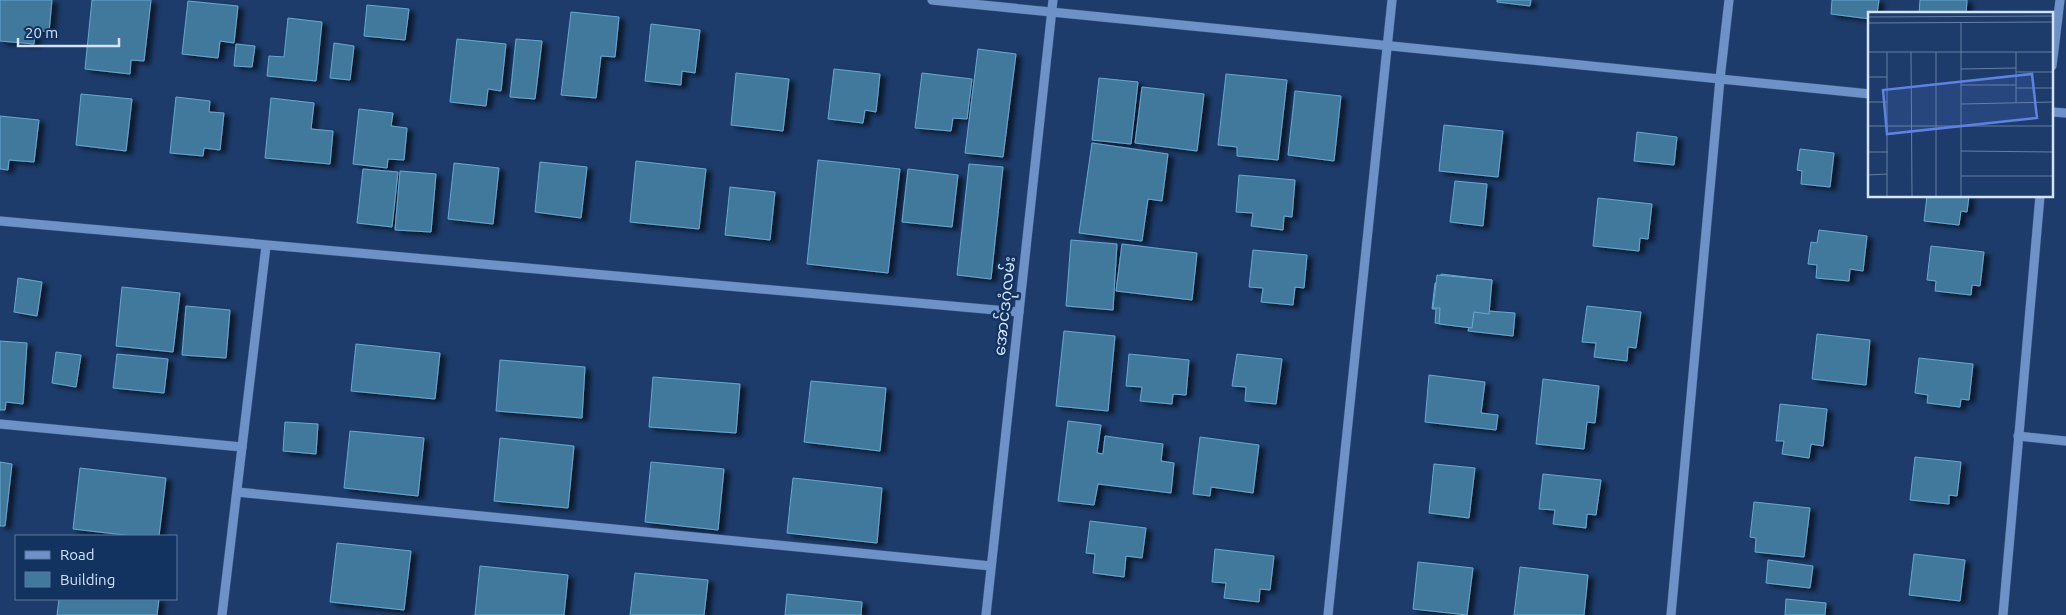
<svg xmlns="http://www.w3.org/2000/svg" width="2066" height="615" viewBox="0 0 2066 615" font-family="Ubuntu,'Noto Sans Myanmar',sans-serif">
<defs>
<filter id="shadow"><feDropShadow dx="5.5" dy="3" stdDeviation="2.5" flood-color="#0009"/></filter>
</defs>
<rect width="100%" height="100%" fill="#1d3c6b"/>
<g fill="#41799c" stroke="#67a8d1" filter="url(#shadow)">
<polygon points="0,0 52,0 49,32 35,30 34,44 0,41"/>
<polygon points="92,0 151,0 144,61 131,60 130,74 85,69"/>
<polygon points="1497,0 1531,0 1530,6 1497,2"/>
<polygon points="1832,0 1879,0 1877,14 1870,14 1870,19 1831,14"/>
<polygon points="1920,0 1967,0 1966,14 1919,14"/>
<polygon points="188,1 238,6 234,43 220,41 218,58 182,54"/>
<polygon points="367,5 409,9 405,40 364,36"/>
<polygon points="571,12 619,17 615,57 601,56 596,98 561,95"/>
<polygon points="288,18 322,22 316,81 267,76 269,56 284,57"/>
<polygon points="651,24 700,30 695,73 682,71 681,85 645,81"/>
<polygon points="457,39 506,44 501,91 488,89 486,106 450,102"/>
<polygon points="516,39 542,41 535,99 510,97"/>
<polygon points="334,43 354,46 350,80 330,78"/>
<polygon points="236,44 255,46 252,67 234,66"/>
<polygon points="978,49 1016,54 1003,157 965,153"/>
<polygon points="834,69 880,74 876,112 865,110 863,123 828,119"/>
<polygon points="736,73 789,79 783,131 731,125"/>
<polygon points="922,73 972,79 967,119 953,118 951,131 915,128"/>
<polygon points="1226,74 1287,80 1278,160 1237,156 1237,147 1218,145"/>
<polygon points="1099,78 1138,82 1131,144 1092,140"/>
<polygon points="1142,87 1204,94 1197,151 1135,143"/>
<polygon points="1295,91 1341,96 1334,161 1288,155"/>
<polygon points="81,94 132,99 126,151 76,145"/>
<polygon points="176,97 210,101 209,112 224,113 220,150 204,148 203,156 170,153"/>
<polygon points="271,98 314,103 311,129 333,131 330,164 265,158"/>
<polygon points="359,109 393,113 391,126 407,128 404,160 388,159 387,168 353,164"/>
<polygon points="0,116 39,120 34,162 9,160 8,170 0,169"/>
<polygon points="1444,125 1503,131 1498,177 1439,171"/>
<polygon points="1637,132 1677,137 1674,165 1634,161"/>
<polygon points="1092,143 1168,154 1162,201 1148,199 1142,241 1079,233"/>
<polygon points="1800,149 1834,153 1830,187 1801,184 1802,171 1797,170"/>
<polygon points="818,160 900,169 888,273 807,264"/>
<polygon points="636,161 706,169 699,229 630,222"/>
<polygon points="540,162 587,167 581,218 535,212"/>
<polygon points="454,163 499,168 493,224 448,219"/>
<polygon points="969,164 1003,167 991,279 957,275"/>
<polygon points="363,169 398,172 392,227 357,223"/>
<polygon points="908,169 958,175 952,227 902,222"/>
<polygon points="400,171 436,174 431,232 395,230"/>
<polygon points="1239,175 1295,180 1292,217 1284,216 1283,230 1251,226 1253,213 1236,212"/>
<polygon points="1455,181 1487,184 1483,226 1450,222"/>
<polygon points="730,187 775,192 770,240 725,235"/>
<polygon points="1927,196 1969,196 1967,212 1961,211 1959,225 1924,221"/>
<polygon points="1598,198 1652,204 1648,239 1640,238 1639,251 1593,246"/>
<polygon points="1819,230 1867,236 1863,271 1850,269 1849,281 1816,278 1817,265 1808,264 1811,242 1817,243"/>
<polygon points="1071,240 1117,244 1113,310 1066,306"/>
<polygon points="1122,244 1197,253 1192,300 1116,291"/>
<polygon points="1931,246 1984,252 1980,286 1972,285 1971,295 1935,291 1936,281 1927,280"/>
<polygon points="1253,250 1307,255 1304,288 1295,287 1293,305 1261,302 1263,288 1249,287"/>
<polygon points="1441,274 1492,280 1488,311 1515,313 1513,336 1468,331 1469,327 1435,323 1436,309 1432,309 1435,283 1439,283"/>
<polygon points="1437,275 1492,280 1489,314 1474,312 1472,328 1439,324 1440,308 1433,308"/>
<polygon points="18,278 42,282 37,316 14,312"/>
<polygon points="122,287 180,293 173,352 116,346"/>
<polygon points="186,306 230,310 226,358 182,355"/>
<polygon points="1587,306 1641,312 1636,348 1628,347 1627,361 1594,357 1596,343 1582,342"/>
<polygon points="1064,331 1115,336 1108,411 1056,406"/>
<polygon points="1817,334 1870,340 1866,385 1812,379"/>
<polygon points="0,341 27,343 23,404 6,402 5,410 0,410"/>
<polygon points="356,344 440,353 435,399 351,391"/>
<polygon points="56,352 81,355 76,387 52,383"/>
<polygon points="117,354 168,359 164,393 113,388"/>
<polygon points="1129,354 1189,360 1186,395 1173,394 1172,404 1140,401 1142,387 1126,386"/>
<polygon points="1237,354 1282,359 1276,404 1245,401 1246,387 1232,386"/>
<polygon points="1919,358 1973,364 1969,400 1961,399 1960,407 1927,403 1928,395 1915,393"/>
<polygon points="500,360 585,367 582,418 496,411"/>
<polygon points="1429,375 1485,382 1481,413 1498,415 1496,430 1425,422"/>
<polygon points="653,377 740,384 736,433 649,427"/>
<polygon points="1543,379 1599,386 1595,423 1587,422 1584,449 1536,444"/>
<polygon points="811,381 886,388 880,451 804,442"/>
<polygon points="1780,404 1827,409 1823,446 1811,444 1809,458 1782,454 1784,441 1776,441"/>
<polygon points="1068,421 1101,425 1097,453 1103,454 1105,436 1163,444 1161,461 1174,463 1171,493 1098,484 1094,505 1058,501"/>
<polygon points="285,422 318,424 316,454 283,451"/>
<polygon points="350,431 424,438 418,496 344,488"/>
<polygon points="1200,437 1259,445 1253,493 1211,487 1210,496 1193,494"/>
<polygon points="500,438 574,446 568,508 494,501"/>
<polygon points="1915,457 1961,462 1957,496 1949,495 1949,504 1910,500"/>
<polygon points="0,462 12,464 5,526 0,526"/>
<polygon points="651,462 724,469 718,530 645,522"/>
<polygon points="1434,464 1475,468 1469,518 1429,513"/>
<polygon points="80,468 166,478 159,536 133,536 73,529"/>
<polygon points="1543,474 1601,480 1596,515 1587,514 1586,528 1553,524 1555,510 1539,509"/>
<polygon points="793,478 882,488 877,543 787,533"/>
<polygon points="1754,502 1810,508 1804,557 1755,552 1756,538 1750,537"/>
<polygon points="1090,521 1146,528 1142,558 1126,556 1124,577 1093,573 1095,554 1086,553"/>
<polygon points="337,543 411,551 404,610 330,602"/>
<polygon points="1215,549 1274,556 1270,590 1260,589 1259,602 1224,598 1226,583 1212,582"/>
<polygon points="1914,554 1965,560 1960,601 1909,595"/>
<polygon points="1768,560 1813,566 1810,588 1766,583"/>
<polygon points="1418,562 1473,568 1467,615 1413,609"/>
<polygon points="480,566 568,575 564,615 475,615"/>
<polygon points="1520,567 1588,575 1584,615 1514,615"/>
<polygon points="635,573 708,580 704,615 630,615"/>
<polygon points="787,594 862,602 861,615 785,615"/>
<polygon points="59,599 159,599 157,615 57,615"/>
<polygon points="1786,599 1826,603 1825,615 1785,615"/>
</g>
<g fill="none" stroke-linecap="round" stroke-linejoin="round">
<g stroke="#39547b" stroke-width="10">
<g id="minor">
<polyline points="932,0 1870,94"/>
<polyline points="2052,66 2060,0"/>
<polyline points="2052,112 2066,113"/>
<polyline points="0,221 1019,312"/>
<polyline points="0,424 242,447"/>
<polyline points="2018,436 2066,441"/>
<polyline points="237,492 991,566"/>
<polyline points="222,615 266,246"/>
<polyline points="986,615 1053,0"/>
<polyline points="1328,615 1392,0"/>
<polyline points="1671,615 1720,79 1729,0"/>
<polyline points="2003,615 2040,196"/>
</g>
</g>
<use href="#minor" stroke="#6e92c7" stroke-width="9"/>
</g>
<g text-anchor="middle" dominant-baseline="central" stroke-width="5" stroke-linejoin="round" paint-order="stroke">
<g font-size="16" fill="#d3e3fa" stroke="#12325f">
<text transform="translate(1004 306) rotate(-84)">အောင်ဒဂုံလမ်း</text>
</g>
</g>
<g transform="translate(1868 12)">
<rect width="185" height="185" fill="#1d3c6b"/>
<path fill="none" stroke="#667fa4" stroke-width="1" d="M0,5L185,4M0,11L185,10M0,40H185M19,40V184M43,40L44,184M68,40V184M93,57L148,56M148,60H185M0,65H19M93,73H148M148,76H185M0,90H19M148,91V40M93,92L185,90M0,114H185M93,139L185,140M0,140H20M0,163L19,162M93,164H185M93,184V11"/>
<path fill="#5d82e4" fill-opacity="0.15" stroke="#5d82e4" stroke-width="2.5" d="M164,62L169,106L19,122L15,78Z"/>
<rect width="185" height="185" fill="none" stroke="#d3e3fa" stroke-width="2.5"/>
</g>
<rect x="15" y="535" width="162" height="65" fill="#12325f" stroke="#5f799d"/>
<rect x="25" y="551" width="25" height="8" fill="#6e92c7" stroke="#5f799d"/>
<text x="60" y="560" font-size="15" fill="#d3e3fa">Road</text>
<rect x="25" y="572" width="25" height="15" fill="#41799c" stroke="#5f799d"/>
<text x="60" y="585" font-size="15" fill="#d3e3fa">Building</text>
<path d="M18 38v8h101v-8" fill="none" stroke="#d3e3fa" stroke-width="2.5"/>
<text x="25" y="38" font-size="15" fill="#d3e3fa" stroke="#12325f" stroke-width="4" paint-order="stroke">20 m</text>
</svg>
